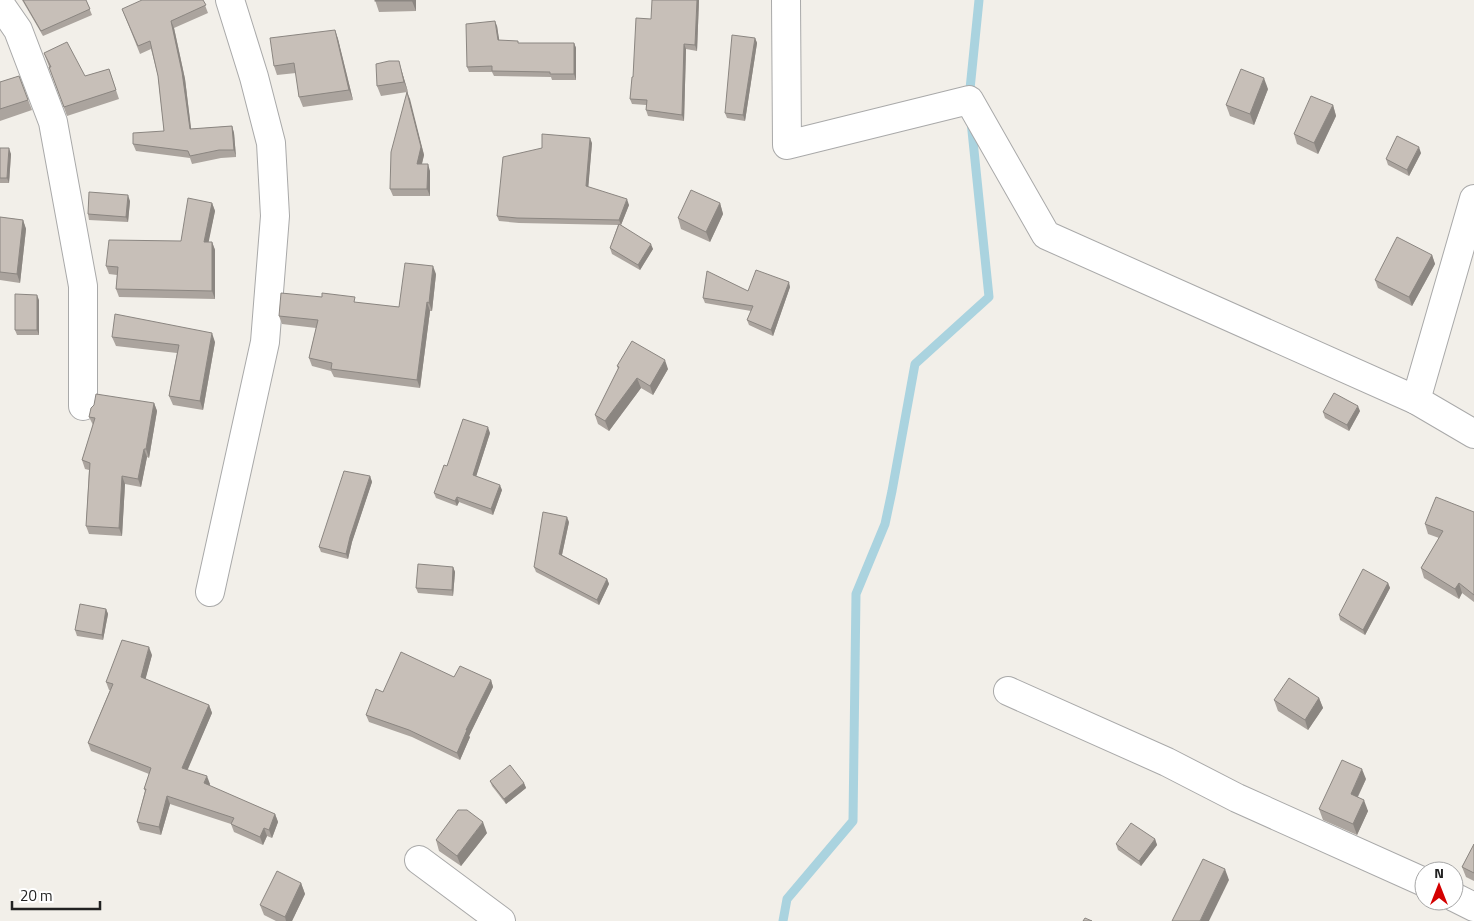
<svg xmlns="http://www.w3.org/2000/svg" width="1474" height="921" viewBox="0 0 1474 921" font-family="'Titillium Web',sans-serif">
<rect width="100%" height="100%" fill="#f2efe9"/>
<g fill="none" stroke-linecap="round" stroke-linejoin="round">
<g stroke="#aad3df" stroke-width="9">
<polyline points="969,99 979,0"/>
<polyline points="783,921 787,899 853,821 856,594 885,524 892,491 915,364 989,297 971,121"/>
</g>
<g stroke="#a9a9a9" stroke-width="30">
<g id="minor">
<polyline points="786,0 787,145 969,100 1046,235 1416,400 1474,434"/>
<polyline points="0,4 18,30 53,122 83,286 83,406"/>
<polyline points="1416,400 1474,199"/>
<polyline points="210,592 265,342 275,216 271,143 254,77 230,0"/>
<polyline points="1008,691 1167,762 1237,798 1424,882"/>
<polyline points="419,860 501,921"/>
<polyline points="1454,897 1474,907"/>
</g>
</g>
<use href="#minor" stroke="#fff" stroke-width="28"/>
</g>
<g fill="#aba49e">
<polygon points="22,0 86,0 92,15 43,36"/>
<polygon points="203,0 208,13 174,28 185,79 191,129 232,126 234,133 236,157 221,158 192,164 190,158 136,151 133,144 164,131 158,76 151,49 140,54 122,9"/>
<polygon points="375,0 416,0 416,11 379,12"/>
<polygon points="699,0 697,51 686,49 684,121 648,116 646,110 646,105 632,104 630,99 633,77 651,19"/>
<polygon points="497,26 499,40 519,43 574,43 576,48 576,80 552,80 551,77 494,76 492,72 469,72 467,67"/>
<polygon points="335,30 338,39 353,100 303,107 299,97 296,73 277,75 274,66"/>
<polygon points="755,38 757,43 745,121 727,118 725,113"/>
<polygon points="44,53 85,76 109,69 119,99 67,116"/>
<polygon points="402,72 408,92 407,92 424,155 422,164 430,171 430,196 393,196 390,189 407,92 381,96 377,86"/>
<polygon points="19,76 32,110 0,121 0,82"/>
<polygon points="1268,89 1254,125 1230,116 1226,105"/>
<polygon points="1333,105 1336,116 1318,154 1297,144 1294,134"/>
<polygon points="592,143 588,187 629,205 621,225 653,249 640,270 612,254 610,248 618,225 519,223 499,221 497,216"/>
<polygon points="0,148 11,154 9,183 0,183"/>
<polygon points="1421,153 1409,176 1388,165 1386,159"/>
<polygon points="130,201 128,222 89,220 88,214"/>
<polygon points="212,203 215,211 208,242 212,242 215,250 215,299 119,297 116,289 117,275 109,274 106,266 181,241"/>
<polygon points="720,203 723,214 710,242 681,229 678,218"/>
<polygon points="0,217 23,220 26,229 20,283 0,280"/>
<polygon points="1432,255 1435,264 1412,306 1378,288 1375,280"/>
<polygon points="436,274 432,311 430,311 420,388 334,377 331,371 312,366 309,358 316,328 282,324 279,316 357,303 399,307"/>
<polygon points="790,287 773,336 749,325 747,320 751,311 705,303 703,298 748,291"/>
<polygon points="39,300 39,335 17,335 15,330"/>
<polygon points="112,337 215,342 203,410 173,405 169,396 177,353 116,346"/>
<polygon points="617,366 668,369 653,395 641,388 609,431 598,424 595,415 618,369"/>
<polygon points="154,403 157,411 149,458 147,457 141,487 125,484 122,536 89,534 86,526 89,470 85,469 82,460 93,425 89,417"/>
<polygon points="1360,411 1349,431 1325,418 1323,412"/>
<polygon points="490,433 476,476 502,490 493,515 459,502 457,506 436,498 434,493 447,466"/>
<polygon points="370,476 372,482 352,542 348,559 321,552 319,547"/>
<polygon points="1474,512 1474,602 1462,593 1459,599 1424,578 1421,568 1439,538 1428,534 1425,524"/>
<polygon points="569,522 562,555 607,579 609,584 599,605 536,572 534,567"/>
<polygon points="453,567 455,572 453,596 418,593 416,588"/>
<polygon points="1388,583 1390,588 1365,635 1340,620 1339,615"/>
<polygon points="106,609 108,614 103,640 77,636 75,630"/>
<polygon points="152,655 145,679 209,705 212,713 187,770 210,784 209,786 275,814 278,822 272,838 267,836 263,845 234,832 231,824 170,804 161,835 140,830 137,822 145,791 144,789 149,774 91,751 88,743 110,690 109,690 106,682"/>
<polygon points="454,677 491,680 493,687 469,736 470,737 460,760 412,737 369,722 366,715 383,692"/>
<polygon points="1319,698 1323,708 1308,730 1278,711 1274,700"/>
<polygon points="1366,779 1358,797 1368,811 1357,835 1323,820 1319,809"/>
<polygon points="490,781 524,783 526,788 506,804 492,786"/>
<polygon points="487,833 461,866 439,851 436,840"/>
<polygon points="1155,839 1157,845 1141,866 1118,850 1116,844"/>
<polygon points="1474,844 1474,881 1466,877 1462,867"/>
<polygon points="301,883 305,894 292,921 276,921 264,915 260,905"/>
</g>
<g fill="#8b8681">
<polygon points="412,0 416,0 416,11 412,1"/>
<polygon points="697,0 699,0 697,51 695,45"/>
<polygon points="171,21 174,28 185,79 192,136 190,129"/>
<polygon points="495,21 497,26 500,45 498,40"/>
<polygon points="335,30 338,39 353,100 349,90"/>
<polygon points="755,38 757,43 745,121 743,115"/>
<polygon points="574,43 576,48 576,80 574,74"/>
<polygon points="684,44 686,49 684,121 682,115"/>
<polygon points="399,61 402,72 408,92 404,82"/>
<polygon points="1264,78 1268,89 1254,125 1250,114"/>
<polygon points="407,92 410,99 424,155 420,171 417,164"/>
<polygon points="1333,105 1336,116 1318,154 1314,143"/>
<polygon points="232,126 234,133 236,157 234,150"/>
<polygon points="590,138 592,143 588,191 586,186"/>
<polygon points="1419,147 1421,153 1409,176 1407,170"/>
<polygon points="9,148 11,154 9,183 7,178"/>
<polygon points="428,164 430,171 430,196 427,189"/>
<polygon points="128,195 130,201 128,222 126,217"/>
<polygon points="627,199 629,205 621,225 619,220"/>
<polygon points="212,203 215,211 207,250 204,242"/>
<polygon points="720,203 723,214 710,242 706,232"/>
<polygon points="23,220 26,229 20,283 17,274"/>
<polygon points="212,242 215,250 215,299 212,291"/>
<polygon points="651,244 653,249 640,270 638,265"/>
<polygon points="1432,255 1435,264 1412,306 1409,297"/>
<polygon points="433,266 436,274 432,311 429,303"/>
<polygon points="789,282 790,287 773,336 771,330"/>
<polygon points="37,295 39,300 39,335 37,330"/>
<polygon points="427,302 430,311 420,388 417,380"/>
<polygon points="212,333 215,342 203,410 200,401"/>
<polygon points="665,360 668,369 653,395 650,386"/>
<polygon points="637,378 641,388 609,431 605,421"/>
<polygon points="154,403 157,411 149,458 146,449"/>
<polygon points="1358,406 1360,411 1349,431 1347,425"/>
<polygon points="488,427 490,433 475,480 473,475"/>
<polygon points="144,449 147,457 141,487 138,479"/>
<polygon points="122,476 125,484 122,536 119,528"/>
<polygon points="370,476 372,482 352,542 348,559 346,554 350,537"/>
<polygon points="500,485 502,490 493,515 491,509"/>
<polygon points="457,497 459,502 457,506 455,501"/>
<polygon points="567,517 569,522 561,559 559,554"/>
<polygon points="453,567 455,572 453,596 452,590"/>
<polygon points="607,579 609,584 599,605 597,600"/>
<polygon points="1388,583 1390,588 1365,635 1363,630"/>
<polygon points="1459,583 1462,593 1459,599 1455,589"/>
<polygon points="106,609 108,614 103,640 102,635"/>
<polygon points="149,647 152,655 144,685 141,677"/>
<polygon points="491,680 493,687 469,736 470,737 460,760 457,753 466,730"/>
<polygon points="1319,698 1323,708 1308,730 1305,720"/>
<polygon points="209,705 212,713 185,776 182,768"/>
<polygon points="1362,769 1366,779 1354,804 1351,794"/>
<polygon points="207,776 210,784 207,791 204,783"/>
<polygon points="524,783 526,788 506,804 504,799"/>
<polygon points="167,796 170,804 161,835 159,827"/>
<polygon points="1364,800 1368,811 1357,835 1353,824"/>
<polygon points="275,814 278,822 272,838 269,830"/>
<polygon points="483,822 487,833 461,866 457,856"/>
<polygon points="264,828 267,836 263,845 260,837"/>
<polygon points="1155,839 1157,845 1141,866 1139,861"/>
<polygon points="1225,869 1229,880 1209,921 1200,921"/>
<polygon points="301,883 305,894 292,921 286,921 285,917"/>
</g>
<g fill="#c7bfb8" stroke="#8b8681">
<polygon points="23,0 86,0 90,9 41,31"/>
<polygon points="142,0 203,0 206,5 171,21 182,72 190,129 232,126 234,150 219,150 190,156 188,151 133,144 133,133 164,131 158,76 150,41 138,46 122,9"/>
<rect x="375" y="0" width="37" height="1"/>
<polygon points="652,0 697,0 695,45 684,44 682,115 646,110 647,100 630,99 632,77 633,77 636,18 651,19"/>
<polygon points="495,21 498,40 518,41 518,43 574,43 574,74 550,74 550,72 492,71 492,66 467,67 466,24"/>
<polygon points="335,30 349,90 299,97 294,63 274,66 270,38"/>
<polygon points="732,35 755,38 743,115 725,113"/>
<polygon points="67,42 85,76 109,69 116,90 64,107 49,67 51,67 44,53"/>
<polygon points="389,61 399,61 404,82 377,86 376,64"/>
<polygon points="1241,69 1264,78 1250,114 1226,105"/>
<polygon points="19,76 28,100 0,109 0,82"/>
<polygon points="407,92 421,147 417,164 428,164 427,189 390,189 391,152"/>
<polygon points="1311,96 1333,105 1314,143 1294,134"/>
<polygon points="542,134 590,138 586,186 627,199 619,220 517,218 497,216 503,157 542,148"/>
<polygon points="1397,136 1419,147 1407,170 1386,159"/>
<polygon points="0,148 9,148 7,178 0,178"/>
<polygon points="691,190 720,203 706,232 678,218"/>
<polygon points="89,192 128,195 126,217 88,214"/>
<polygon points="188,198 212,203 204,242 212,242 212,291 116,289 118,267 106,266 109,240 181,241"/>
<polygon points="0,217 23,220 17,274 0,272"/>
<polygon points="619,224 651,244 638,265 610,248"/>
<polygon points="1397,237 1432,255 1409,297 1375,280"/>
<polygon points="405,263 433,266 429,303 427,302 417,380 331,369 332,363 309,358 318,320 279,316 281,293 322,297 322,293 355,297 354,302 399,307"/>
<polygon points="756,270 789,282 771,330 747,320 753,306 703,298 707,271 748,291"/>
<polygon points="15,294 37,295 37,330 15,330"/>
<polygon points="115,314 212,333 200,401 169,396 179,345 112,337"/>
<polygon points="632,341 665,360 650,386 637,378 605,421 595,415 619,367 617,366"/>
<polygon points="1334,393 1358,406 1347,425 1323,412"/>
<polygon points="96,394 154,403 146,449 144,449 138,479 122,476 119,528 86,526 90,463 82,460 95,418 89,417 91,408 94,405"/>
<polygon points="463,419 488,427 473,475 500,485 491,509 457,497 455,501 434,493 444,465 447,466"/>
<polygon points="344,471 370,476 350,537 346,554 319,547"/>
<polygon points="1436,497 1474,512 1474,595 1459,583 1455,589 1421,568 1443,531 1425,524"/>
<polygon points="543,512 567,517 559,554 607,579 597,600 534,567"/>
<polygon points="418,564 453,567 452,590 416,588"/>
<polygon points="1363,569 1388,583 1363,630 1339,615"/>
<polygon points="80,604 106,609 102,635 75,630"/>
<polygon points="122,640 149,647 141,677 209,705 182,768 207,776 204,783 275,814 269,830 264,828 260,837 231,824 234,818 167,796 159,827 137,822 146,789 144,789 151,768 88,743 113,684 106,682"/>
<polygon points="401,652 454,677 460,666 491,680 466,730 467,730 457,753 409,730 366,715 376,689 383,692"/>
<polygon points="1289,678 1319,698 1305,720 1274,700"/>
<polygon points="1342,760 1362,769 1351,794 1364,800 1353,824 1319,809"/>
<polygon points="510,765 524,783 504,799 490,781"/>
<polygon points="458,810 467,810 483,822 457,856 436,840"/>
<polygon points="1131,823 1155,839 1139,861 1116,844"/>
<polygon points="1474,844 1474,873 1462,867"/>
<polygon points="1203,859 1225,869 1200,921 1172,921"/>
<polygon points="277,871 301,883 285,917 260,905"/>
<polygon points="1085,918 1092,921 1083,921"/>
</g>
<g transform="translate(1439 886)"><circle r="24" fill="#ffffff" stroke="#a7a7a7"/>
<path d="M0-4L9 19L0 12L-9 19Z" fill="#d40000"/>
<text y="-8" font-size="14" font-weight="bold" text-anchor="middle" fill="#222222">N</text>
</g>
<path d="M12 901v8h88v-8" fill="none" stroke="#222222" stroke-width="2.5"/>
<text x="20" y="901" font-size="15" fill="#222222" stroke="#ffffff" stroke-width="4" paint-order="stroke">20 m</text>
</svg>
